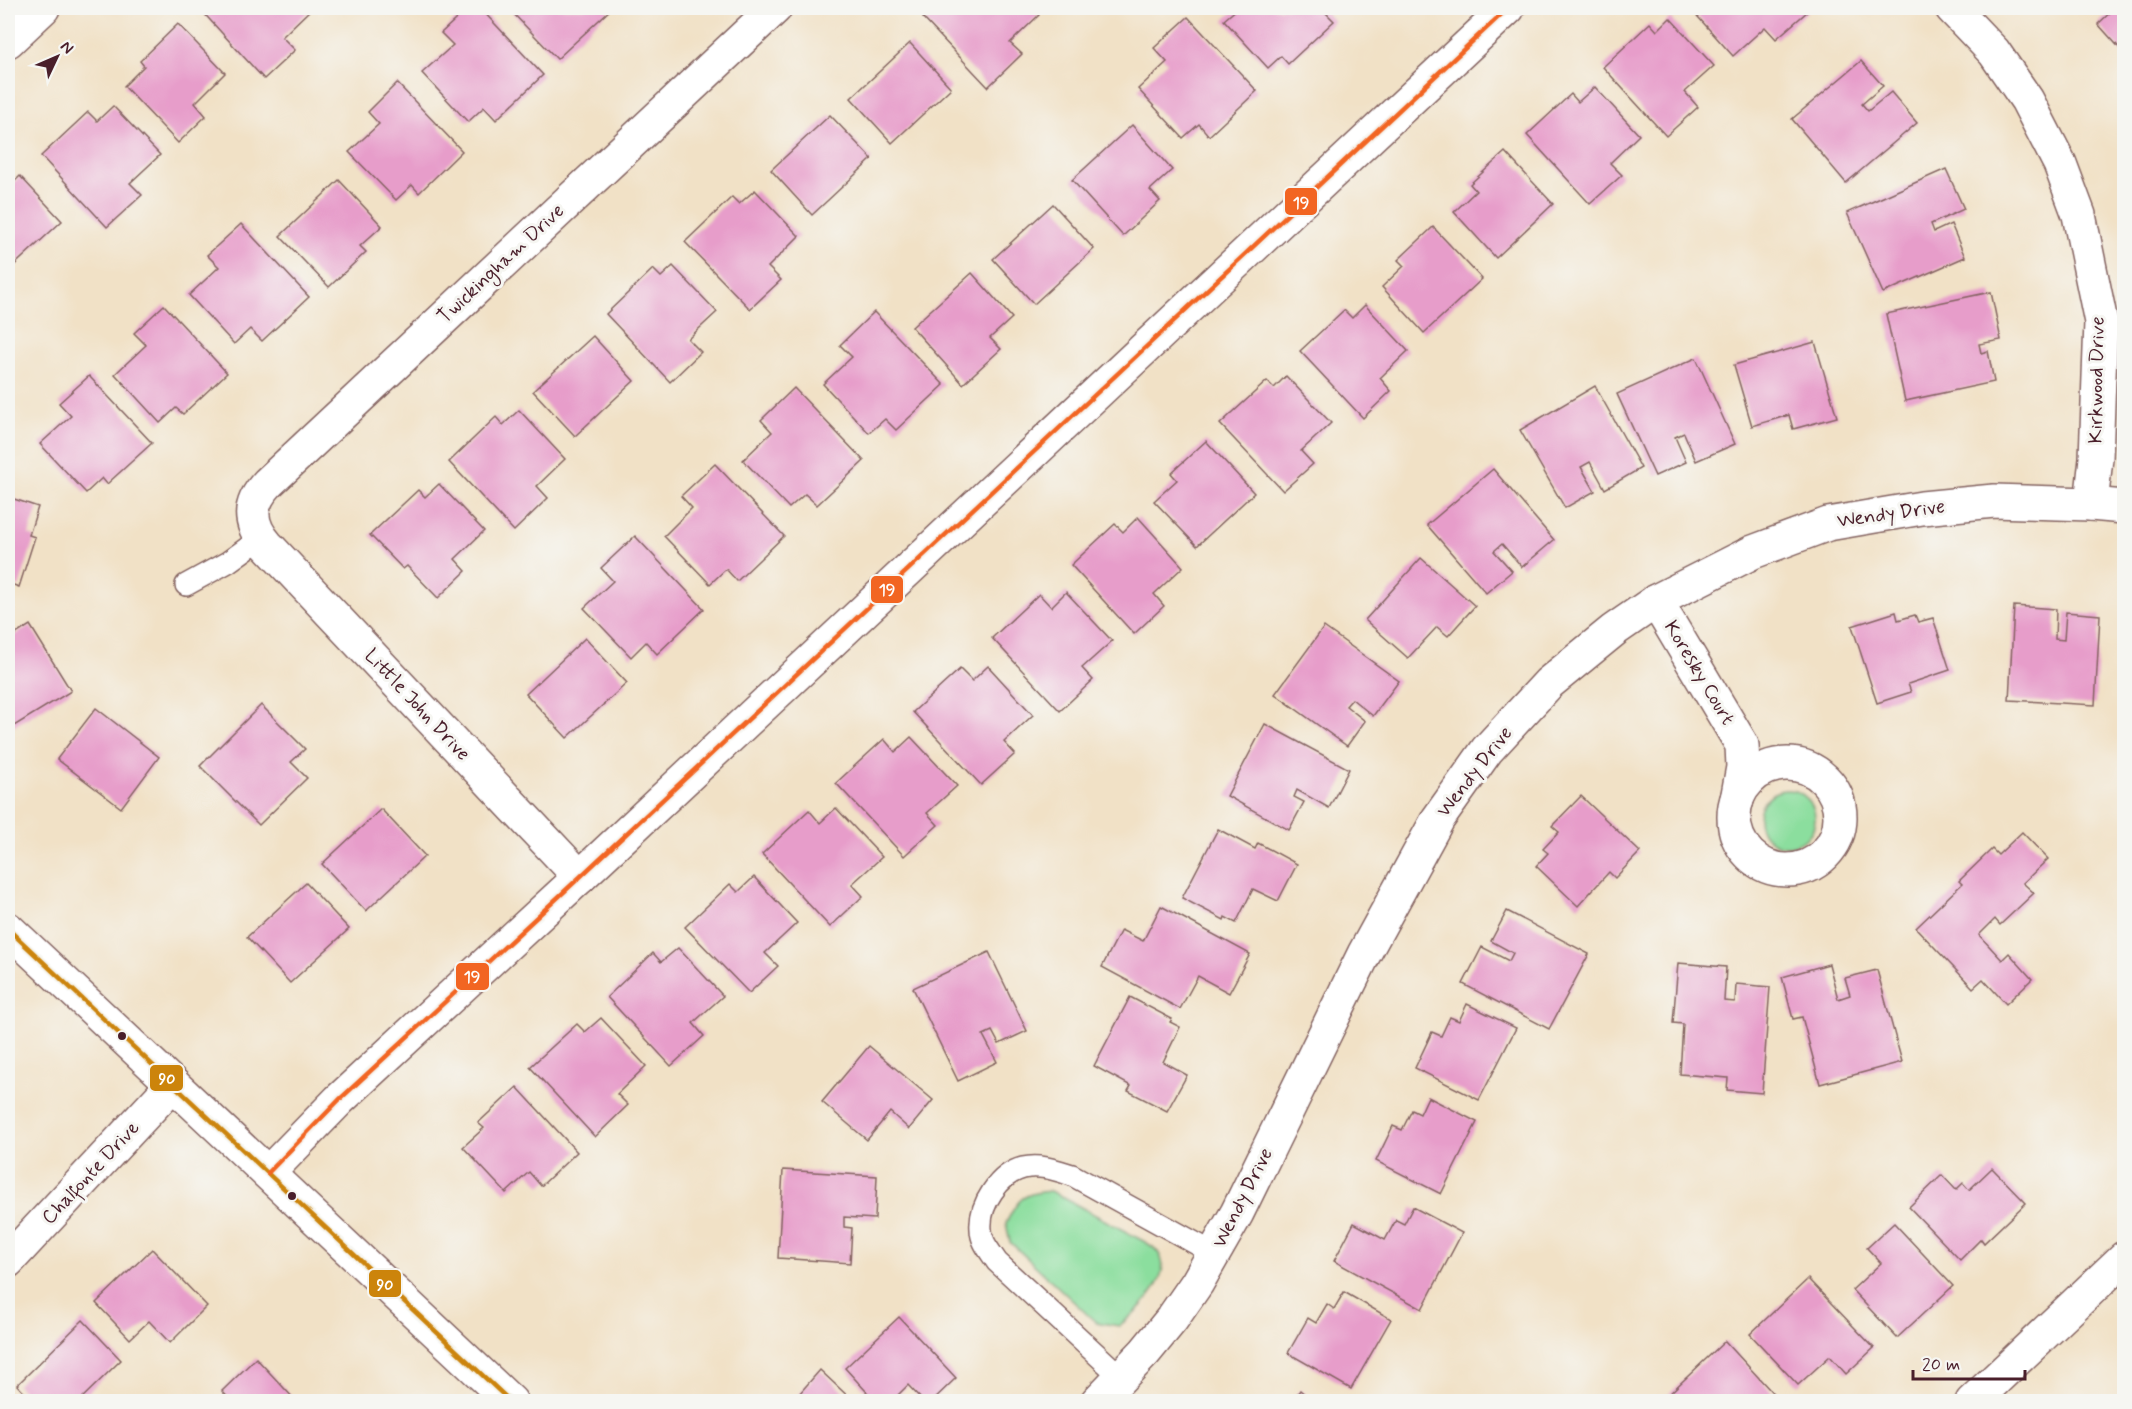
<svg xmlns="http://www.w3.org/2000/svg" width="2132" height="1409" viewBox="0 0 2132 1409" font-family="Mynerve,sans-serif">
<rect width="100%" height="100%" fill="#f6f6f2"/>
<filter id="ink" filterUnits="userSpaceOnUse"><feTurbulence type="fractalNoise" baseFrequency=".0167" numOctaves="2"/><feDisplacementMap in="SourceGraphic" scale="12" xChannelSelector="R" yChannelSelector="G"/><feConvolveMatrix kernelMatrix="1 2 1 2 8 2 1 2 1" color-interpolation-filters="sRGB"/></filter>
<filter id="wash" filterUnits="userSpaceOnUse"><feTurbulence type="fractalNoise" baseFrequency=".008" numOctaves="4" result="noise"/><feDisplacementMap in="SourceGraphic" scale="24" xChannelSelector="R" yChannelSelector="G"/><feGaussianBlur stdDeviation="1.35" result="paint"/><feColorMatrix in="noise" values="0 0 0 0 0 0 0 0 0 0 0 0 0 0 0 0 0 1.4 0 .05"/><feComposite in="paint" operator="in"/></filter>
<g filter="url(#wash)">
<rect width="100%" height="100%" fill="#f1e1c6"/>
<g fill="#8bde9e" stroke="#6a7e64" stroke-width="1.5">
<circle cx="1787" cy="818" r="28"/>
<path d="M1051,1191L1147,1243C1187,1266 1140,1309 1119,1326L1096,1322L1090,1317L1010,1242L1006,1223C1019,1198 1022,1193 1051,1191Z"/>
</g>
<g id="blocks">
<g fill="#e79dca">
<polygon points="199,8 312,8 282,37 295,50 264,79"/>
<polygon points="468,8 480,8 543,75 496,120 484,107 468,122 422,73 453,45 441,33"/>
<polygon points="508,8 612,8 557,59"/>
<polygon points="934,8 1032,8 1039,15 1010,43 1022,54 988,87 923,18"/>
<polygon points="1238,8 1321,8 1334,21 1288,64 1281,56 1268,68 1224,20"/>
<polygon points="1690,8 1804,8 1808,11 1776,39 1765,27 1733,56"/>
<polygon points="2115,8 2124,8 2124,53 2098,24"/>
<polygon points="1188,17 1257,91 1209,136 1199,124 1183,138 1138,89 1167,62 1154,48"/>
<polygon points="1670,18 1714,66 1685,92 1698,107 1666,136 1603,67 1650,23 1657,31"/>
<polygon points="178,24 225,73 195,103 206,116 178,143 124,86 144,66 140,61"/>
<polygon points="910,43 951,88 892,143 851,98"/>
<polygon points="1861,61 1883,86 1862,104 1868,111 1891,92 1917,123 1846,183 1792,119"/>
<polygon points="397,83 462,151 419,193 412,185 396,200 349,152 379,124 368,112"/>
<polygon points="1595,87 1639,135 1610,163 1622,175 1590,204 1527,135 1571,94 1578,102"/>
<polygon points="113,106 160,155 130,183 142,195 107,227 41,156 88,112 97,121"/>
<polygon points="830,115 872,159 812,215 771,170"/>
<polygon points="1132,125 1172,170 1150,190 1160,201 1123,236 1072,180"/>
<polygon points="1505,152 1553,204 1496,258 1454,212 1476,191 1470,184"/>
<polygon points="1946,169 1964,209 1931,224 1934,232 1951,224 1965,257 1883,293 1847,213"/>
<polygon points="20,176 62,221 9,270 8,268 8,188"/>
<polygon points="339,180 382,226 360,246 366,252 329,287 280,236"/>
<polygon points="755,190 799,236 768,267 781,280 750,309 685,242 732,197 739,204"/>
<polygon points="1053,204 1094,249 1034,304 993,259"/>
<polygon points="241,224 309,297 262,341 250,329 234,344 189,295 219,267 207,255"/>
<polygon points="1433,227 1482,279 1424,333 1382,287 1404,266 1398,260"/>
<polygon points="673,266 717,312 688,339 701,352 670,382 606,314 653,269 661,277"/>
<polygon points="972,273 1012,318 990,338 1001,349 963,384 912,327"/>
<polygon points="1991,292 2001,340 1979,344 1981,353 1988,351 1994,382 1905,401 1886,314"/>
<polygon points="164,305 227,373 183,414 176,408 160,423 115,374 146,345 134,333"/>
<polygon points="1365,305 1408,351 1380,378 1391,391 1363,418 1300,351 1344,310 1352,318"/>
<polygon points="874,312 944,385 896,430 885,419 869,433 823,384 852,357 840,345"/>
<polygon points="593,336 634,381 575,436 533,391"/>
<polygon points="1815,342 1837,417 1793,429 1789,415 1752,426 1734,365"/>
<polygon points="1696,358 1735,444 1696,461 1684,433 1675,437 1686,462 1655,476 1617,394"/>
<polygon points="89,376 152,443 107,484 102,478 86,493 40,444 71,416 59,403"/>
<polygon points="1286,376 1331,423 1301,451 1313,464 1283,491 1220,424 1267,381 1274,388"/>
<polygon points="1595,386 1641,468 1605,489 1590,462 1581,467 1595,491 1565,508 1520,430"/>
<polygon points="794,388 864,461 817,505 805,494 789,508 743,460 772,432 761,420"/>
<polygon points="519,410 565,459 537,486 548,498 514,531 449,462 496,417 503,425"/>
<polygon points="1206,441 1254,493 1197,546 1154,501 1177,480 1171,473"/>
<polygon points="715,464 784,536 737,581 726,569 710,584 664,536 692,508 681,496"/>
<polygon points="1493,469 1554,540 1522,567 1502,544 1494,551 1512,571 1486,593 1427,525"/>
<polygon points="439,484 484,531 455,559 466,571 438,598 407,566 403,569 370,535 418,490 425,497"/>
<polygon points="8,497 38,507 29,535 35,537 19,587 8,583"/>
<polygon points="1138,517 1183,567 1154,594 1164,606 1134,634 1071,565 1115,524 1123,532"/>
<polygon points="635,536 704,609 657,654 646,642 631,657 584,608 613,581 601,568"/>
<polygon points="1421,558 1475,606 1448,636 1437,627 1408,658 1365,620"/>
<polygon points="1066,592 1112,641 1082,668 1093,680 1060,711 992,638 1039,594 1051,607"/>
<polygon points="2014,606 2056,609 2055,639 2064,640 2066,612 2100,615 2095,705 2009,700"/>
<polygon points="1896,612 1898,620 1915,615 1918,622 1933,618 1950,670 1908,684 1911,692 1877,703 1852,626"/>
<polygon points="30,625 71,691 14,726 8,715 8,639"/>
<polygon points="1324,627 1399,681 1373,716 1352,699 1346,706 1365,721 1347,746 1275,694"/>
<polygon points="585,638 627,683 567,738 526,694"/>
<polygon points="988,666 1033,715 1004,742 1015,754 981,785 913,712 960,669 972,681"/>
<polygon points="261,705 305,749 291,762 307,778 259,825 200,766"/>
<polygon points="96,708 159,757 121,808 57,759"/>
<polygon points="1265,724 1349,769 1329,808 1297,790 1294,797 1304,802 1289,830 1227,796"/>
<polygon points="911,737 957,786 927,813 938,825 904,856 836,783 884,739 895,752"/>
<polygon points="1581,796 1640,852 1615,878 1609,872 1578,906 1536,866 1548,853 1543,849 1559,832 1552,826"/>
<polygon points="836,808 882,857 852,884 863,896 830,927 762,854 809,810 820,823"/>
<polygon points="381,809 425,856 366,911 322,864"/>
<polygon points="1218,829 1255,849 1258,843 1297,864 1278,901 1253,889 1236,923 1225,917 1224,920 1182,898"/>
<polygon points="2022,832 2048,859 2023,883 2034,893 2000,925 1995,919 1979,935 2002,960 2009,953 2032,979 2006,1004 1983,979 1973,988 1916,928 1962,884 1959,881 1992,849 1998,855"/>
<polygon points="754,877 797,923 765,953 778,966 749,993 685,927 730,884 738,892"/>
<polygon points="306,883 349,929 290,983 247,937"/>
<polygon points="1161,906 1250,954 1229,993 1198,976 1180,1009 1102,967 1121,930 1143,941"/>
<polygon points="1507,911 1589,954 1549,1029 1463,984 1482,947 1509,961 1513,953 1491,941"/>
<polygon points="678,948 723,996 693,1023 704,1036 671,1066 607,997 653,953 661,962"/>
<polygon points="989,952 1027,1031 999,1044 992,1031 983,1035 997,1062 958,1081 913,988"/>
<polygon points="1678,963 1726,967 1724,1001 1735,1002 1736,984 1770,987 1762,1093 1727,1090 1728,1078 1680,1074 1683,1024 1673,1023"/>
<polygon points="1829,964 1838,999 1850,995 1845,978 1877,970 1902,1062 1820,1084 1802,1017 1793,1019 1782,977"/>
<polygon points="1130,997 1172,1019 1170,1022 1180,1027 1163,1062 1187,1075 1167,1111 1128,1091 1131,1086 1094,1066"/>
<polygon points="1467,1004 1516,1028 1479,1100 1415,1068 1432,1032 1441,1036 1450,1017 1459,1021"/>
<polygon points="601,1018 646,1066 617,1094 628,1105 595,1137 530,1067 577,1024 585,1032"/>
<polygon points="869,1046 933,1100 909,1129 890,1112 867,1140 822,1102"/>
<polygon points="517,1087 577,1152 541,1186 529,1172 506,1193 463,1147 484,1128 478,1123"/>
<polygon points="1428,1097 1477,1122 1441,1194 1376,1161 1393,1126 1402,1130 1412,1110 1420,1114"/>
<polygon points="1992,1168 2026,1203 1984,1243 1981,1239 1960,1260 1909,1207 1942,1175 1956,1190 1963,1183 1969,1190"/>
<polygon points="783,1170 877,1176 875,1219 844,1217 844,1227 852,1228 850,1263 778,1258"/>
<polygon points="1413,1207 1462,1233 1422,1309 1334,1261 1354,1223 1385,1240 1396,1220 1404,1224"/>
<polygon points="1894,1223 1953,1286 1897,1338 1852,1290 1881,1263 1867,1248"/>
<polygon points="152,1249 207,1306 170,1343 149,1321 130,1339 96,1303"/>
<polygon points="1808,1279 1874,1348 1846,1374 1830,1356 1798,1385 1750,1334"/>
<polygon points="1344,1292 1391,1319 1351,1389 1288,1353 1308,1318 1316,1323 1327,1304 1334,1309"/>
<polygon points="899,1317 956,1378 931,1402 924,1402 908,1385 891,1402 876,1402 845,1368"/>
<polygon points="83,1320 121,1360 78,1402 33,1402 17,1385"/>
<polygon points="1725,1341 1781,1402 1671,1402 1666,1397"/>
<polygon points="256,1358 297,1402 232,1402 222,1391"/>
<polygon points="820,1370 854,1402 792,1402"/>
<polygon points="1300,1390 1314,1402 1291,1402"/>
</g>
</g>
</g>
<g filter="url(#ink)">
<use href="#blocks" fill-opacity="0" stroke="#846361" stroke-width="1.5"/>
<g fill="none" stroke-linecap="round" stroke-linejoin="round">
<g stroke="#846361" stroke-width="24">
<g id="service">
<polyline points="186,585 228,562 261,538"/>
<path d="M1121,1377L997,1262C990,1251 981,1242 981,1229C979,1205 999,1174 1023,1168C1040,1164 1056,1170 1072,1175L1215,1254"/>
</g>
</g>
<g stroke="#846361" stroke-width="36">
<g id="minor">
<polyline points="1952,8 1994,52 2027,100 2060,164 2079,215 2101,322 2096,458 2091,504"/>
<polyline points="8,41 43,8"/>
<polyline points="1656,601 1742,745 1743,767 1737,800"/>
<circle cx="1787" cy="817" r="53"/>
<path d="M580,877L267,545C248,523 248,504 268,483L775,8"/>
<polyline points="268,1173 339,1100 580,877 1508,8"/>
<polyline points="8,1261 173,1084"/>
<polyline points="1097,1402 1145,1352 1172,1319 1197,1283 1237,1213 1364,954 1438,819 1487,750 1549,683 1614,630 1656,601 1753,552 1828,524 1922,508 1994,501 2091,504 2124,507"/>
<polyline points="1972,1402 2124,1258"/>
</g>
</g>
<g stroke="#846361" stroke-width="36">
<polyline id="secondary" points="8,929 511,1402"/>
</g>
<use href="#service" stroke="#fff" stroke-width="21"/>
<use href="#minor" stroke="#fff" stroke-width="33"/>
<use href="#secondary" stroke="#fff" stroke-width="33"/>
<g stroke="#f6f6f2" stroke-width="9">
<polyline id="bus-1" points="8,929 511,1402"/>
</g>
<g stroke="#f6f6f2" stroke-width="9">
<polyline id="bus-2" points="268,1173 339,1100 580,877 1508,8"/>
</g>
<use href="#bus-1" stroke="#cc840b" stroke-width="4.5"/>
<use href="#bus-2" stroke="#f26522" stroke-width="4.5"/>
</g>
</g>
<g fill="#4a1f2b" stroke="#f6f6f2" stroke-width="2">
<circle cx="122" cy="1036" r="5"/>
<circle cx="292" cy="1196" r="5"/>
</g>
<g text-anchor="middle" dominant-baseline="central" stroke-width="6" stroke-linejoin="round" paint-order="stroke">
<g font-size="20" fill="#4a1f2b" stroke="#f6f6f2">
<text transform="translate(501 264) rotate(-43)">Twickingham Drive</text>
<text transform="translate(2097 380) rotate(-89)">Kirkwood Drive</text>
<text transform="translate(1891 514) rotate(-8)">Wendy Drive</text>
<text transform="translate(1699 673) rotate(59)">Koresky Court</text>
<text transform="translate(417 705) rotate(47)">Little John Drive</text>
<text transform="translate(1475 772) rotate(-52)">Wendy Drive</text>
<text transform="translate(91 1173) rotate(-47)">Chalfonte Drive</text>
<text transform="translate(1243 1198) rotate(-63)">Wendy Drive</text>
</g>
</g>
<g stroke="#f6f6f2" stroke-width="2">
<rect x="1284" y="187" width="34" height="29" rx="6" fill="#f26522"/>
<rect x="870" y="575" width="34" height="29" rx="6" fill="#f26522"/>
<rect x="455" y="962" width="35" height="29" rx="6" fill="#f26522"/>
<rect x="149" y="1064" width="35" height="28" rx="6" fill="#cc840b"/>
<rect x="368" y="1269" width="34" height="29" rx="6" fill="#cc840b"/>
</g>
<g font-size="16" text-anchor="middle" font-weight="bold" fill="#fff">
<text x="1301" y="208">19</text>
<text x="887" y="595">19</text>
<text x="472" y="982">19</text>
<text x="167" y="1084">90</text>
<text x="385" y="1290">90</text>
</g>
<rect width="2132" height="1409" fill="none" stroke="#f6f6f2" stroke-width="30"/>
<g transform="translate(57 57) rotate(46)" stroke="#f6f6f2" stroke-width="4.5" paint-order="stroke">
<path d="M0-4.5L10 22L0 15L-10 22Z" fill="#4a1f2b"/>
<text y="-9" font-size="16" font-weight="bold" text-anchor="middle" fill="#4a1f2b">N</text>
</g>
<path d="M1913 1370v9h112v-9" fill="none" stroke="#4a1f2b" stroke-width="3"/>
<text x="1922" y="1370" font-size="18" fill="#4a1f2b" stroke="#f6f6f2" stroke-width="4.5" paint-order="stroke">20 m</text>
</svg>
